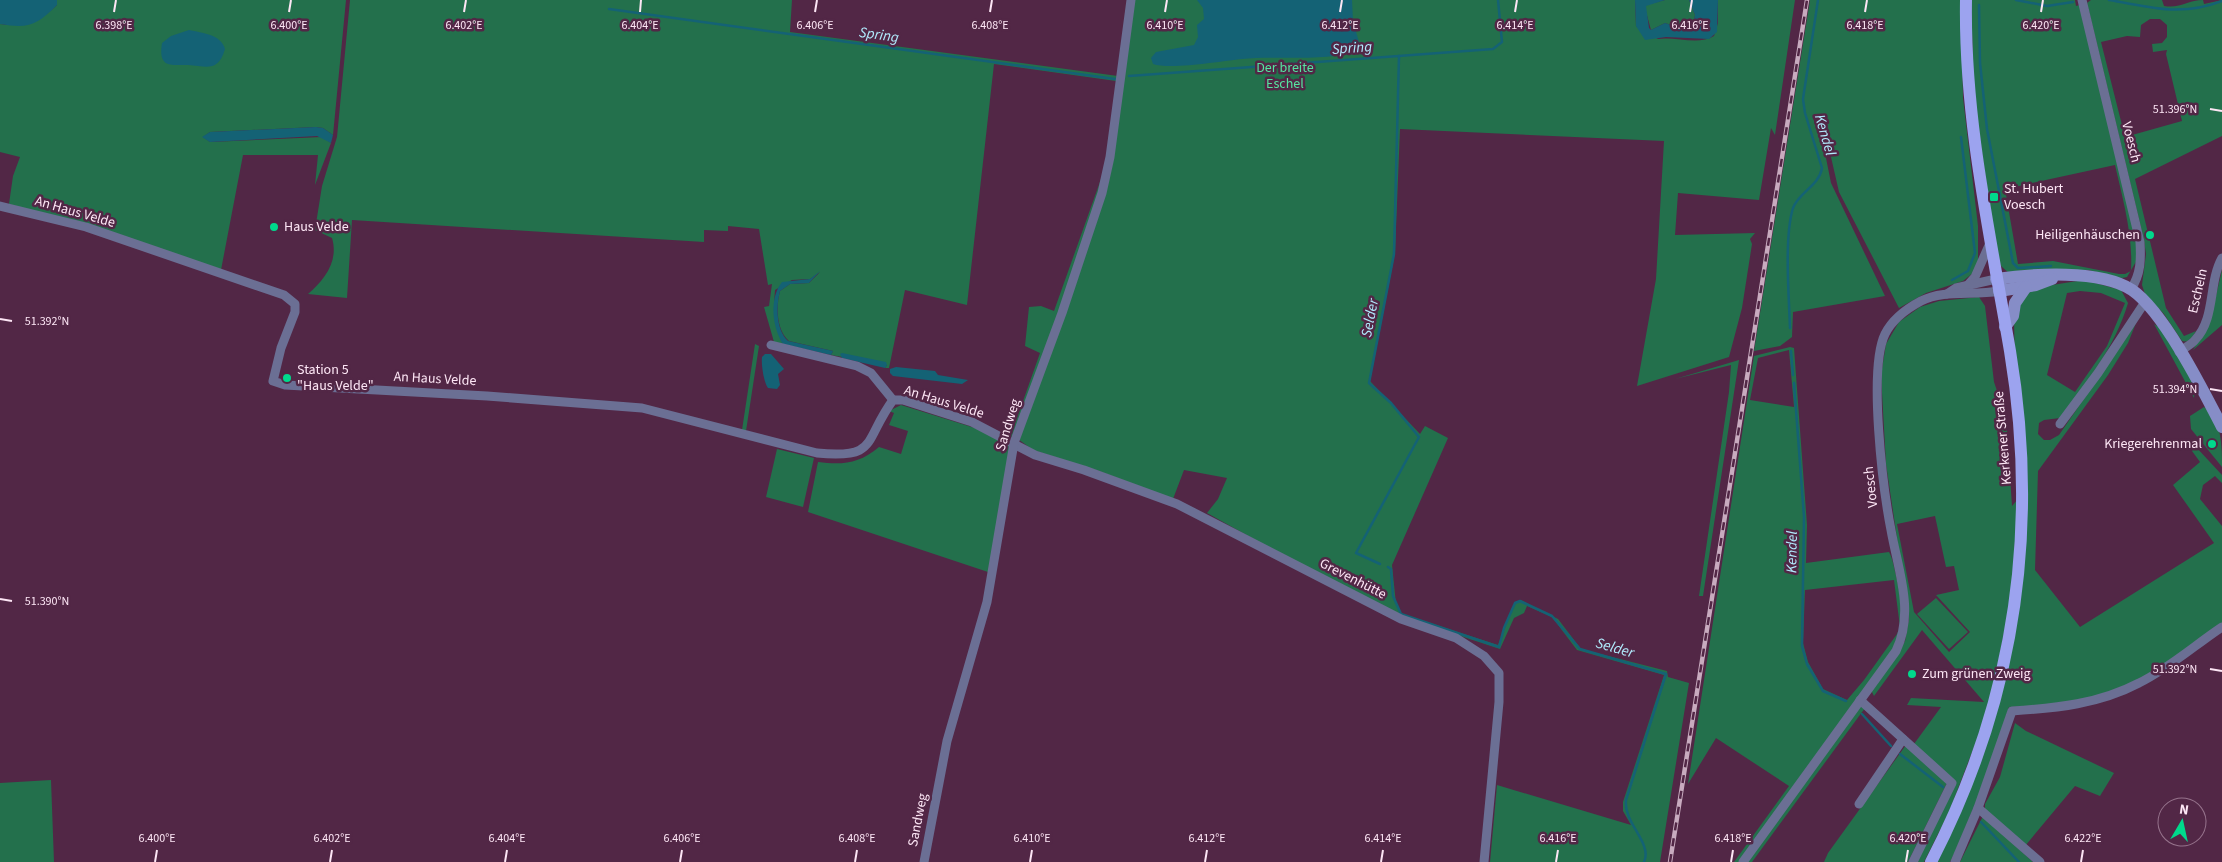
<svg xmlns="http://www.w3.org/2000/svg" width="2222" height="862" viewBox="0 0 2222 862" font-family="'Source Sans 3',sans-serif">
<rect width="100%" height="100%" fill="#522746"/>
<g fill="#23704c" fill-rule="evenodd">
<path d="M57,0H346L333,135L323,128L316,127L210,132L203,137L210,142L322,137L331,143L315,185L318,155H243L221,270L9,204L13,176L20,157L0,152V24C23,28 41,21 57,5Z"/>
<path d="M350,0H792L790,32L1118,76L1116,81L994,64L967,305L905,290L889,368H885L887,365L831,355L833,351L789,341C776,330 776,306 780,291L790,284L809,283L820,272L810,279L792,280L775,290C773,310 776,325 783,344L774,342L764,307L769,306L772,284L768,285L759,229L728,226V231L704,230V242L352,220L347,298L308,294C324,280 339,262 332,238L315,230L322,186L337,137Z"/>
<path d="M1133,0H1635L1636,26L1658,39C1675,36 1698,46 1714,36L1718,23V0H1795L1775,135L1771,128L1759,200L1678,193L1675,235L1755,233L1750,239L1752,244L1742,308L1729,357L1637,386L1656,279L1664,141L1400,129L1395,253L1370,381L1420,434L1425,426L1448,438L1392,565L1396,604L1402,614L1498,645L1515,602L1521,600L1558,619L1581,649L1667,671L1668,677L1689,683L1660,862H1490L1497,785L1631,825L1623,811V802L1664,675L1577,650L1552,617L1527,606L1524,613L1514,618L1500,649L1403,617L1302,566L1207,513L1218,499L1227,478L1184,470L1173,499L1099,471L1033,450L1018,439L1102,203Z"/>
<polygon points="1665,0 1689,0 1695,15 1693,25 1680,28 1665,23 1651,30 1645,8 1646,5"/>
<polygon points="1810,0 1961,0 1963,98 1978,226 1978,262 1973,273 1963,281 1926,293 1899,308 1839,192 1831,157 1817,119 1813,118 1826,158 1831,183 1885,296 1793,312 1792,337 1780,346 1754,351"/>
<path d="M1971,0H2075L2076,6L2080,5L2136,241L2137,260L2127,277L2122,278L2088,270L2011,275L2001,266L1996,252L1974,96ZM2115,165C2123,200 2133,235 2131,271L2125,274H2119L2053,261L2018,264L2005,189Z"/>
<path d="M2091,0H2162L2164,6C2180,9 2188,0 2203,0L2204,4L2222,0V136L2135,179L2166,308L2184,336L2196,331C2192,337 2190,343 2182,341L2164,314L2145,294L2142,285L2146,254L2144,240L2087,3ZM2150,19H2160L2167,25V37L2162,43L2152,44L2153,52L2167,50L2166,54L2182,121L2125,137L2101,42L2127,36L2140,37L2141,25Z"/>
<polygon points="1106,165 1092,220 1014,437 1010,438 1040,353 1025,346 1029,307 1041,306 1054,311"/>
<polygon points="2222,270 2222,325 2193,350 2210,321"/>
<path d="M2084,280L2121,290L2128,303C2115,347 2087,382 2060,418L2044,420L2039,423L2038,434L2044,440H2050L2059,435L2136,323L2128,343L2108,375L2038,471L2035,570L2080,627L2214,543L2173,485L2200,462L2192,451L2196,447L2222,475V483L2215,476L2203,485L2200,499L2222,526V624L2138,682L2102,696L2045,706L2009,707L1983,785L1955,852L1950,862H1934L1943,845L2018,610L2014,314L2028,292L2039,287ZM2080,291L2101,293L2125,303L2107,346L2075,392L2047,375L2067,293Z"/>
<path d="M1979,297L1985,306L1994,382L2006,417L2012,506L2018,499L2011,598L1989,708L1949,812L1924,862H1915L1956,783L1914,744L1941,707L1907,705L1911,698L1984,702L1922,630L1874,696L1871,690L1899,652L1905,641L1909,619L1886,464L1881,375L1886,344L1899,322L1920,307L1939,301ZM1935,516L1946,567L1954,566L1959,590L1936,595L1970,632L1949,652L1914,612L1897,524Z"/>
<polygon points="2154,324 2166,332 2195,388 2194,398"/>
<polygon points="755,344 759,346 746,431 742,430"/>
<path d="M1790,347L1794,348L1807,525L1806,563L1889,552C1893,559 1894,568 1896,575C1902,604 1904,621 1893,649L1739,862H1734L1789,786L1716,738L1688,784L1754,356ZM1789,350L1794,407L1750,400L1758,358ZM1894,580L1900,627L1897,634L1864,680L1847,700L1823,689L1808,662L1803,643L1805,590Z"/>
<polygon points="1739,360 1703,596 1699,596 1729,392 1731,365 1675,379"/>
<path d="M901,405L975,428L1010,445L991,573L808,512L818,462C842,465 859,464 879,447L901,454L908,431L889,425L894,413L889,411Z"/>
<path d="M2204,407C2222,419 2222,447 2222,467L2191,429L2190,416Z"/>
<polygon points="777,449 814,458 803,507 766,497"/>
<polygon points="1936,598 1968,632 1949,649 1917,614"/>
<polygon points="1859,706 1865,708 1752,862 1747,862"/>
<polygon points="2015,723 2026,731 2114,773 2100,796 2075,786 2025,846 1985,810 1985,804 2000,777"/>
<polygon points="1906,745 1947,783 1908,862 1824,862 1828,853"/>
<polygon points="51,780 54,862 0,862 0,783"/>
<polygon points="1983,816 2033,862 1960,862"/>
</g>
<g fill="#146275">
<path d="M0,0H57V5C37,25 29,29 0,24Z"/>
<path d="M1197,0H1352L1353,21L1361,49C1334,63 1273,55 1242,59C1222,61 1170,70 1153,64L1151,58L1156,52L1194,45L1198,37L1197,25L1204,19L1203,8Z"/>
<polygon points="1635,0 1665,0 1646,6 1649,28 1651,30 1665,23 1680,28 1693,25 1695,15 1689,0 1718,0 1717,32 1709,39 1666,37 1645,40 1636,26"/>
<path d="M189,30C202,33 221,34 225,49C218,73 206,66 188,65C170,65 158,68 162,43L171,36Z"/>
<polygon points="316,127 323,128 333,135 331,143 317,136 210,142 202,137 210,132"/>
<path d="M820,271L809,283L790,284L780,291C776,306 776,330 788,341L833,351L831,355L783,344C772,327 769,298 782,282L810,279Z"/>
<polygon points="842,353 886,362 887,365 885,368 842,358 840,354"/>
<path d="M765,354H771L784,369L778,374L780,385L777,389L768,388C764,382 761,366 762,357Z"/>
<polygon points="896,367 935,371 938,375 968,380 962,384 893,376 890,373 890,369"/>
</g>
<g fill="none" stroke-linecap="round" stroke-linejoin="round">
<g stroke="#146275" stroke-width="2.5">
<polyline points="2016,0 2047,6 2073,2"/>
<path d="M2109,0C2151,7 2181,17 2222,1"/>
<polyline points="1979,5 1980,63 1987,129 2013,263 2018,268 2051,266"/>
<polyline points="609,9 1115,79"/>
<polyline points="1129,76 1493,49 1502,42 1498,0"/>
<polyline points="1952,280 1968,271 1975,253 1961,137"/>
<path d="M1790,328C1789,297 1784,237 1793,208C1799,192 1819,186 1822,168L1805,113L1803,99L1818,0"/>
<polyline points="1791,351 1793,375"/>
<polyline points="1794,383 1804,517 1802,646 1807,664 1823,691 1846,701"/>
<polyline points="1380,564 1356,553 1419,437 1391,403 1369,383 1394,254 1399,56"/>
<path d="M1388,567L1391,569L1393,596L1401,614L1499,647L1504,628L1515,603L1520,601L1552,616L1580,649L1666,674L1626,800C1623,823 1653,843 1644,862"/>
<polyline points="1862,714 1891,746"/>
<polyline points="1900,754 1943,787"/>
<polyline points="1981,822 2019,862"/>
</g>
<g stroke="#6b6f94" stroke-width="9">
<path d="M2082,0L2140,242C2141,259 2141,274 2131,289"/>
<path d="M0,206L86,227L284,295L295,304V312L281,348L273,381L285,385L487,396L642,408L817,453C879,459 863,441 893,400H903L972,422L1035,455L1084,470L1177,504L1401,619L1456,638L1484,656L1499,673V702L1484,862"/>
<polyline points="1967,286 1975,277 1990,243"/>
<polyline points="1947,294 1956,288 1996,279"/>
<polyline points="771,345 857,366 871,373 893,400"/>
<path d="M2179,352C2184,348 2191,345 2195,340C2216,318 2208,283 2222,258"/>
<polyline points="2060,424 2098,373 2145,302"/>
<polyline points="1860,700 1952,783 1913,862"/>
<polyline points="1859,804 1903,739"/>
<polyline points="1978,808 2040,862"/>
<polyline points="924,862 947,741 987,602 1014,443 1062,313 1102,193 1110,157 1131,0"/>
<path d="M1743,862L1896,651C1915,612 1898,570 1891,530C1883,489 1868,369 1885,334C1892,320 1906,309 1921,301C1944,289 1973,296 1999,291"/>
<path d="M1955,862L1978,808L2012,711C2057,708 2099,704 2139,683C2168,669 2195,645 2222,627"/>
</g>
<g stroke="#868dc7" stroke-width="12">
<path d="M1996,279C2033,274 2100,269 2132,290C2164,312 2203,390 2222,427"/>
<polyline points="1999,291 2036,285 2052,279"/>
<polyline points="2005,327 2013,316 2015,303 2026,287"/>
</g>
<path stroke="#9ca3ef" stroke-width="12" d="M1931,862C2015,700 2040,531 2010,351C1990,234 1964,119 1966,0"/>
<g stroke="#c8abbf" stroke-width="4.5">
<polyline id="rail" points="1670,862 1807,0"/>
</g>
<use href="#rail" stroke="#522746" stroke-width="2.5" stroke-dasharray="8" stroke-linecap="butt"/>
</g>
<path fill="none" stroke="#fde6f5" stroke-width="2" d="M114,12L116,0M289,12L291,0M464,12L466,0M640,12L641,0M815,12L817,0M990,12L992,0M1165,12L1167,0M1340,12L1342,0M1515,12L1517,0M1690,12L1692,0M1865,12L1867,0M2041,12L2043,0M2210,109L2222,111M0,319L12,321M2210,389L2222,391M0,599L12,601M2210,669L2222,671M155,862L157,850M330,862L332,850M505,862L507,850M680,862L682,850M855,862L857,850M1030,862L1032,850M1205,862L1207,850M1381,862L1383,850M1556,862L1558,850M1731,862L1733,850M1906,862L1908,850M2081,862L2083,850"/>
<g fill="#00d98c" stroke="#522746" stroke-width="2">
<rect x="1989" y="192" width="10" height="10" rx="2.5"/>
<circle cx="274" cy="227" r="5"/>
<circle cx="2150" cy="235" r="5"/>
<circle cx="287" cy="378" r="5"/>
<circle cx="2212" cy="444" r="5"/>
<circle cx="1912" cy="674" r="5"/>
</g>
<g text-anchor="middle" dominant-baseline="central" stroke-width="5" stroke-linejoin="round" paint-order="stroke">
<g font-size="14" fill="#55e5a0" stroke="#522746">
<text x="1285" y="68">Der breite<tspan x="1285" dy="16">Eschel</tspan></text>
</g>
<g font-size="14" fill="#fde6f5" stroke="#522746">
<text transform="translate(2131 142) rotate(76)">Voesch</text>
<text transform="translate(75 212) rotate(16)">An Haus Velde</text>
<text transform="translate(2198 291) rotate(-77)">Escheln</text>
<text transform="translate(435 379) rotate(3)">An Haus Velde</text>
<text transform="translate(944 402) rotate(17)">An Haus Velde</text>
<text transform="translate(1008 425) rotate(-73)">Sandweg</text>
<text transform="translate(2003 438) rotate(-95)">Kerkener Straße</text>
<text transform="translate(1871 487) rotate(-96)">Voesch</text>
<text transform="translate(1353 579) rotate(27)">Grevenhütte</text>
<text transform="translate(918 820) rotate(-79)">Sandweg</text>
</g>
<g font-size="14" fill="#fde6f5" stroke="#522746" text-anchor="start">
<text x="2004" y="189">St. Hubert<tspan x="2004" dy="16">Voesch</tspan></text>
<text x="284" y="227">Haus Velde</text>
<text x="2140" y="235" text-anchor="end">Heiligenhäuschen</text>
<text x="297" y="370">Station 5<tspan x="297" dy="16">"Haus Velde"</tspan></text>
<text x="2202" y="444" text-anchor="end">Kriegerehrenmal</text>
<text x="1922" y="674">Zum grünen Zweig</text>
</g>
<g font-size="15" font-style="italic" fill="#b1ebfd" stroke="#522746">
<text transform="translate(879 35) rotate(8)">Spring</text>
<text transform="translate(1352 48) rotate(-4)">Spring</text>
<text transform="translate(1825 135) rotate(74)">Kendel</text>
<text transform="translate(1370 318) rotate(-79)">Selder</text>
<text transform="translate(1792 552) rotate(-89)">Kendel</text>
<text transform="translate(1615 648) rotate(16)">Selder</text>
</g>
</g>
<g font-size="12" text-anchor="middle" fill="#fde6f5" stroke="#522746" stroke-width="5" stroke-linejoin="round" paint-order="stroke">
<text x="815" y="29">6.406°E</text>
<text x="1515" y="29">6.414°E</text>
<text x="1865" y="29">6.418°E</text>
<text x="114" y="29">6.398°E</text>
<text x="289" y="29">6.400°E</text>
<text x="464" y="29">6.402°E</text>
<text x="640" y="29">6.404°E</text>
<text x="990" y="29">6.408°E</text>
<text x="1165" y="29">6.410°E</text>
<text x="1340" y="29">6.412°E</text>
<text x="1690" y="29">6.416°E</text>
<text x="2041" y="29">6.420°E</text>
<text x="2175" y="113">51.396°N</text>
<text x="47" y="325">51.392°N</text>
<text x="2175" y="393">51.394°N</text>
<text x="47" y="605">51.390°N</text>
<text x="2175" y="673">51.392°N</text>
<text x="157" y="842">6.400°E</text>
<text x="332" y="842">6.402°E</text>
<text x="507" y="842">6.404°E</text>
<text x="682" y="842">6.406°E</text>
<text x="857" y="842">6.408°E</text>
<text x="1032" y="842">6.410°E</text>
<text x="1207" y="842">6.412°E</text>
<text x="1383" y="842">6.414°E</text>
<text x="1558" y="842">6.416°E</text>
<text x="1733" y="842">6.418°E</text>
<text x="1908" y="842">6.420°E</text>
<text x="2083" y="842">6.422°E</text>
</g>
<g transform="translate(2182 822) rotate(9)"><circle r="24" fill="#522746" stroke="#96738c"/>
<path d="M0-4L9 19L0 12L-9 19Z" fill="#00d98c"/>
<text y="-8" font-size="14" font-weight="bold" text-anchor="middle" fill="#fde6f5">N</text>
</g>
</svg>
